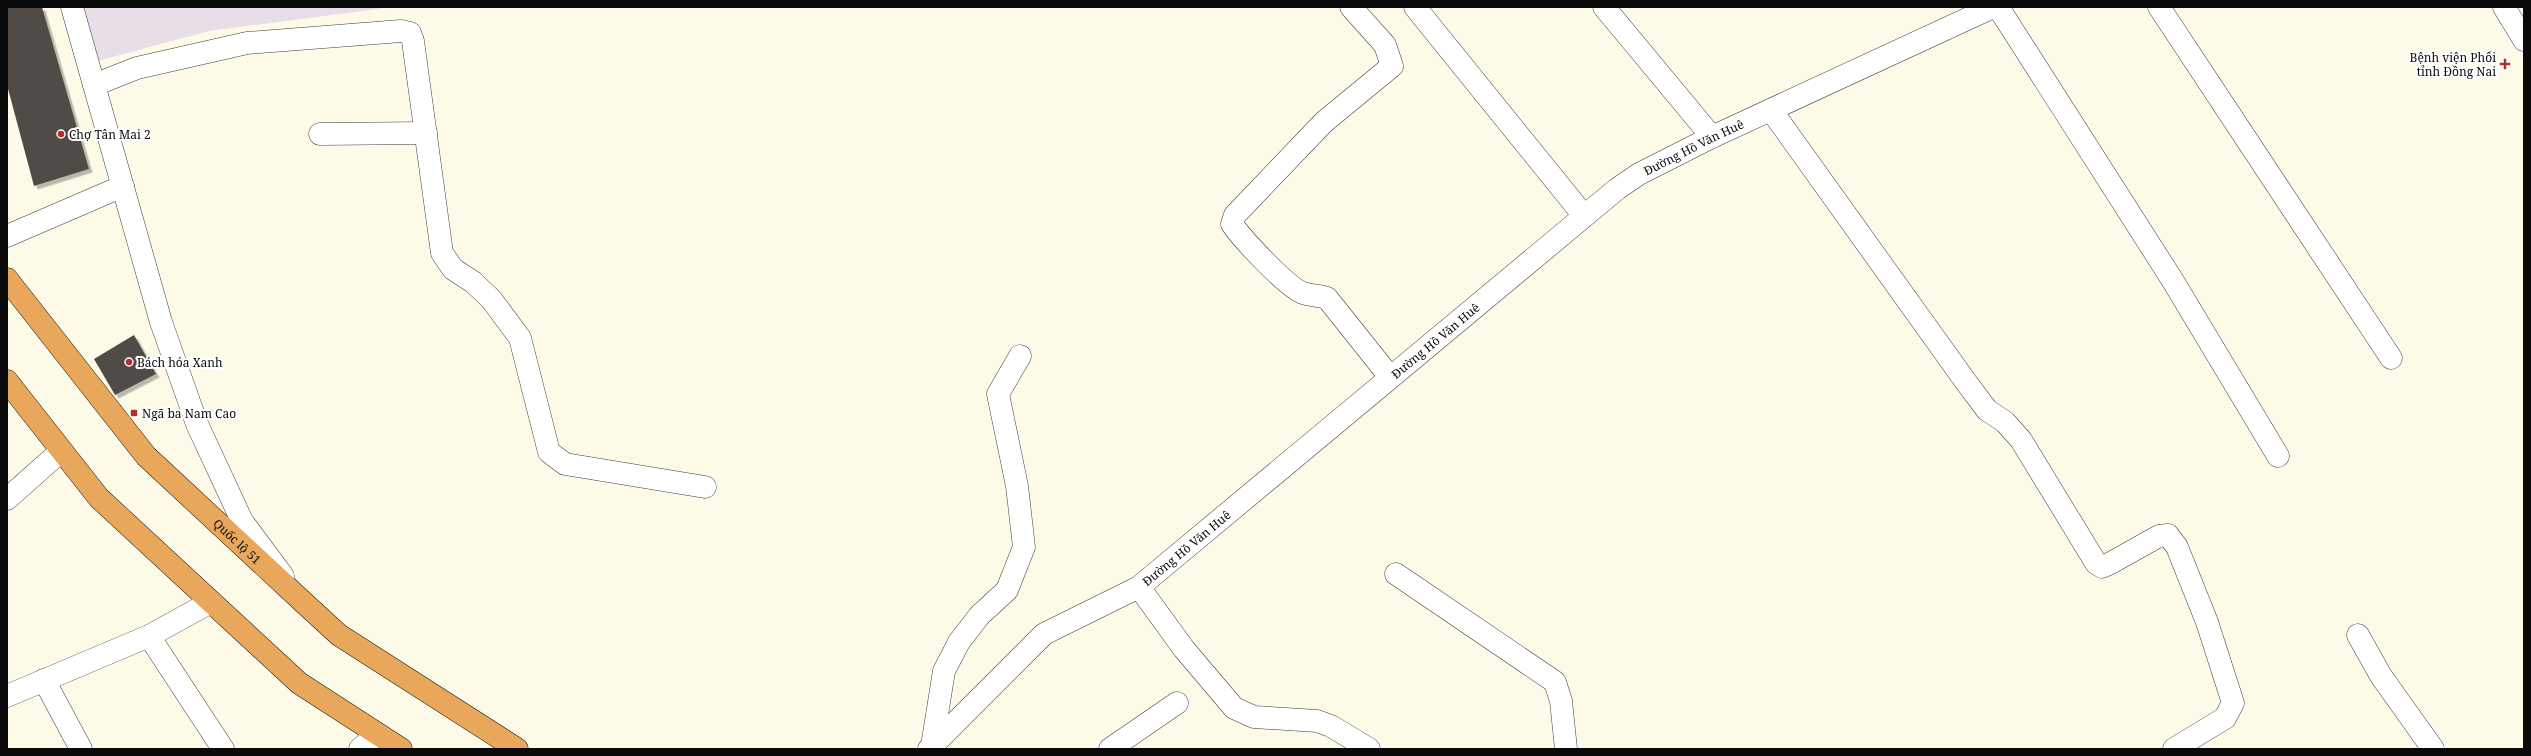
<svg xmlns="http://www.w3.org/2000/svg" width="2531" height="756" viewBox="0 0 2531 756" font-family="'Noto Serif',serif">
<defs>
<filter id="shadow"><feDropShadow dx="3.5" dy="3.5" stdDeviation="0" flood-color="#0004"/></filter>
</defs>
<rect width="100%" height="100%" fill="#fdfbe8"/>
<polygon fill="#e8dee8" points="82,7 393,7 209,31 98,61"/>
<g fill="#514c47" filter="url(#shadow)">
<polygon points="7,7 42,7 89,169 34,186 7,85"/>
<polygon points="134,335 156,374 115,395 94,359"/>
</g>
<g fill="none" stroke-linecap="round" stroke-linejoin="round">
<g stroke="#3d3d3d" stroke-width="23">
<g id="minor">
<polyline points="72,7 161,322 197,424 242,521 283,576"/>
<path d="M1351,7L1385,45L1392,66L1324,122L1235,215L1232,224C1242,239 1288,288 1303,293C1311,296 1318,295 1327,298L1390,377"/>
<polyline points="1415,7 1584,216"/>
<polyline points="1604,7 1712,137"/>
<polyline points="1998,7 2173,281 2278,456"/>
<polyline points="2159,7 2391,358"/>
<polyline points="2504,7 2524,40"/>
<polyline points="94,85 137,68 247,43 401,31 410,33 413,41 442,253 453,269 473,282 491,299 520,338 549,452 565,464 705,487"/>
<polyline points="1771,110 1966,382 1987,410 2005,422 2021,440 2096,563 2102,567 2109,564 2159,536 2168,535 2177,547 2207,622 2233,703 2225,718 2174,749"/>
<polyline points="320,134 426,133"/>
<polyline points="7,236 123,186"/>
<polyline points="7,499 61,451"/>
<polyline points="1396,574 1555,682 1561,701 1566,749"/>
<polyline points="1139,587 1184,649 1234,708 1254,717 1317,721 1331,726 1369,749"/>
<polyline points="2358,635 2381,676 2433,749"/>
<polyline points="149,636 223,749"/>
<polyline points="44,680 81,749"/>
<polyline points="7,696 149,636 211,602"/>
<polyline points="932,746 944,671 959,642 979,616 1007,590 1024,547 1017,486 998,394 1020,356"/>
<polyline points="360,749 377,734"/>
<path id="s1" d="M929,749L1044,634L1139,587L1617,189L1639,174L1712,137L1993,7"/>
<polyline points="1110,749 1177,703"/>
</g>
</g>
<g stroke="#1b1b1b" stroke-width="23">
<g id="highway">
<path id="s2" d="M7,279L146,456L302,601L339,635L517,749"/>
<polyline points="7,381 99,498 299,683 401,749"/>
</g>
</g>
<use href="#minor" stroke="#fff" stroke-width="22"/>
<use href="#highway" stroke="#e9a75b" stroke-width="22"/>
</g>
<g fill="#ad322e" stroke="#fff" stroke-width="1.5">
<path d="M2503 58h4v4h4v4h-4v4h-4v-4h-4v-4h4z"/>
<circle cx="61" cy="134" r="4"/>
<circle cx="129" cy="362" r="4"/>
<rect x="130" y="409" width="8" height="8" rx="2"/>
</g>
<g text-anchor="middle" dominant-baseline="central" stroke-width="4" stroke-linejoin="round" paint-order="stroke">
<g font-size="12" fill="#0a0a0a" stroke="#fff" text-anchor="start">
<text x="2496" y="57" text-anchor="end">Bệnh viện Phổi<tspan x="2496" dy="14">tỉnh Đồng Nai</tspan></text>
<text x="69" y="134">Chợ Tân Mai 2</text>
<text x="137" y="362">Bách hóa Xanh</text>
<text x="142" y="413">Ngã ba Nam Cao</text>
</g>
<g font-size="12" fill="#0a0a0a" stroke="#fff">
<text stroke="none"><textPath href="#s1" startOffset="978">Đường Hồ Văn Huê</textPath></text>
<text stroke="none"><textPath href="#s1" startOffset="654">Đường Hồ Văn Huê</textPath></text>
<text stroke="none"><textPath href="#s2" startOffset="350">Quốc lộ 51</textPath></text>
<text stroke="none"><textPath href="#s1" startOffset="330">Đường Hồ Văn Huê</textPath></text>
</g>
</g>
<rect width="2531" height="756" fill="none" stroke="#0a0a0a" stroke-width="16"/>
</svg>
